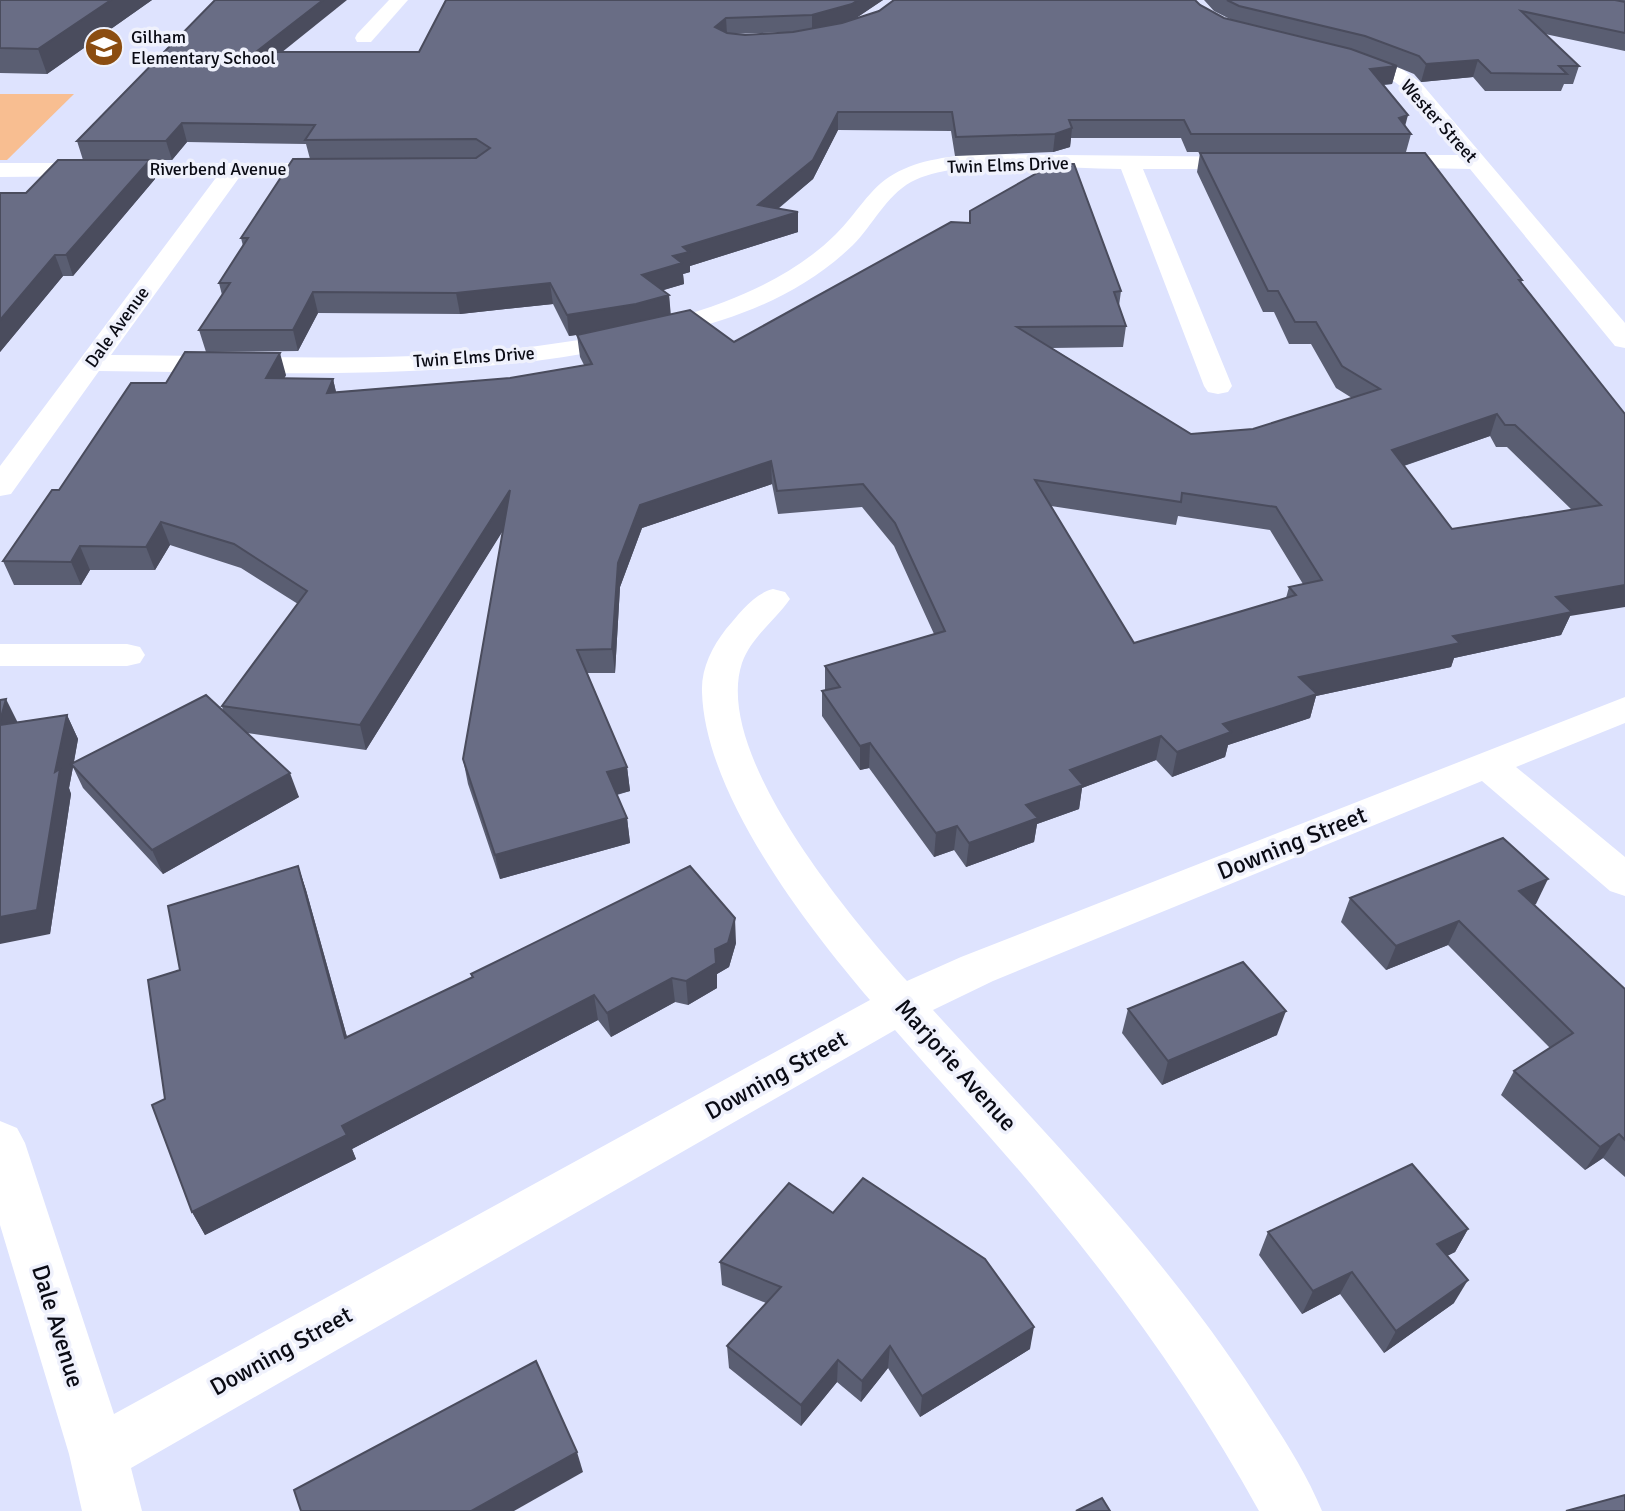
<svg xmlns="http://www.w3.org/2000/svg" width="1625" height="1511" viewBox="0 0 1625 1511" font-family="Signika,sans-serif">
<rect width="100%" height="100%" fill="#dee3fe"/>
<polygon fill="#f8be91" points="0,94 74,94 7,160 0,160"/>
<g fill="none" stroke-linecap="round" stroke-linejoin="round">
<g fill="#fff" fill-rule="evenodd">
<polygon points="389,0 408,0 371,42 357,42 355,38 357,34"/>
<polygon points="1347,50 1402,69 1421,83 1625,323 1625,348 1615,346 1470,169 1372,167 1369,162 1380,155 1460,155 1407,91 1388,77 1340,60 1337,56"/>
<path d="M981,154L1258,157L1261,162L1250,169H1143L1232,386L1228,392L1218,394L1208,392L1204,386L1121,169C1064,169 960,156 911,182C886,196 873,225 853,245C817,280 770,305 722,320C522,386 307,373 99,371L11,494L0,496V466L218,175L0,177V163H345L348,168L337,175H241L111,355C310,356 534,373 724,302C764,287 805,265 836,234C856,215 869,188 894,174C920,159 952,156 981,154Z"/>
<path d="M773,589L785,592L790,599C775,621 751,637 742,663C712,754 850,917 907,981L961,957L1625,697V723L1516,767L1625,857V896L1610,891L1482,781L993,981L933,1010C1046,1135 1164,1253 1256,1396C1280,1433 1305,1470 1322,1511H1259C1200,1404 1130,1304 1052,1210C1002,1148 947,1090 895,1030L131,1468L142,1511H82L69,1454L0,1225V1121L17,1128L25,1143L114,1414L870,1000C805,924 705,794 702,692C701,669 712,647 726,629C739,614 753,594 773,589Z"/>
<polygon points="0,644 127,644 140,647 145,655 140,663 127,666 0,666"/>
</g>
</g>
<g fill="#5a5e72" fill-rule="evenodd">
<polygon points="0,0 152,0 47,74 0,73"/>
<path d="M446,0H883L854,19L1200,5L1224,18L1232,20L1214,11L1204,0H1625V51L1545,34L1579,66L1573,84H1564L1561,91H1485L1473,77L1421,82L1414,74L1397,67L1392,84L1383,85L1405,126L1411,134L1406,152H1187L1181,138H1071L1070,147L1053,152L955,156L951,131L838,130L813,179L778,209L798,232L690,266V272L683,274L684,284L663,290L669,295L670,315L734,342L970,223V211L1121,291L1119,306L1126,326L1123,347L1052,348L1191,434L1253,429L1352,398L1336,388L1311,344H1289L1274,312H1263L1197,172L1200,153L1522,280L1521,283L1625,414L1570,616L1561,635L1454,658L1451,667L1316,696L1310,718L1228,745L1225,757L1172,777L1156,760L1082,788L1079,809L1037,824L1034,842L966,867L954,850L934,857L869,768L860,770L822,716V691L825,690V666L934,634L894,546L862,507L778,514L772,484L642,528L620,587L615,673H587L627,767L630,791L617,795L627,818L630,843L500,879L468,784L463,759L503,530L366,750L247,733L299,797L163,874L83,788L73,767L69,788L71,794L50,934L17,722L67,715L78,739L74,762L223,711L222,706L298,604L241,568L170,545L155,570H90L81,585H14L3,561L59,490L166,383L286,375L284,379H333L336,392L510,378L584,365L580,357L577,335L584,334L569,336L553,304L460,314L318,313L298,351L206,352L199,330L222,295L219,283L243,246L241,238L310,159L306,144L187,142L172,160H150L155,179L73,276H63L0,352V193H26L83,160L77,141L282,52H419ZM791,32L745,35L733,34ZM1490,436L1496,447H1507L1572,510L1452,529L1404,466ZM1051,506L1176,525L1178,516L1270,530L1303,584L1289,587L1286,598L1134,643Z"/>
<polygon points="298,866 306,890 347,1037 472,978 471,974 736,943 729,967 717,974 717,988 688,1005 675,1002 611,1037 598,1020 352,1149 356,1159 205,1235 192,1212 165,1099 180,970"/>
<polygon points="1350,898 1536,904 1534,905 1625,989 1625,1177 1603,1158 1585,1170 1501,1095 1514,1071 1550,1048 1448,945 1386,970 1341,922"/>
<polygon points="1128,1009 1277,1035 1162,1085 1122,1033"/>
<polygon points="1468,1229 1455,1252 1447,1256 1454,1303 1384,1353 1340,1294 1302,1314 1259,1255 1268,1232"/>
<polygon points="720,1262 1030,1349 920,1417 888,1368 861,1402 837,1382 801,1426 729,1368 727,1346 766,1303 722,1285"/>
</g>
<g fill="#4a4c5d">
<polygon points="111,0 152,0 47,74 38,49"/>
<polygon points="323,0 347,0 261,69 256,52"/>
<polygon points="858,0 883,0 852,21 812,31 812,15"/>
<polygon points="726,18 727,34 715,27"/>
<polygon points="1478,60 1473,77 1421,82 1426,64"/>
<polygon points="1397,66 1392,84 1366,86 1370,69"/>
<polygon points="838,112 838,130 813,179 759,224 798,212 798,232 690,266 690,272 683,274 684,284 644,296 642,275 673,256 683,247 758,205"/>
<polygon points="1408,115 1403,134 1399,118"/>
<polygon points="182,123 187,142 172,160 166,141"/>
<polygon points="1072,128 1070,147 1053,152 1055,134"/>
<polygon points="150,160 155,179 73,276 66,255"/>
<polygon points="55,255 63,276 0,352 0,320"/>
<polygon points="550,283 553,304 460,314 456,293"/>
<polygon points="313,292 318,313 298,351 293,330"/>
<polygon points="669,295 671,316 637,325 569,336 567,315"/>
<polygon points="280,353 286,375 272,400 266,378"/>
<polygon points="333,379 338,401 327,393"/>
<polygon points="1497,414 1490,436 1385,472 1392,450"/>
<polygon points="771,461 772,484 642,528 620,587 615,673 612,649 618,563 640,505"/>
<polygon points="510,490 514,513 366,750 360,725"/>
<polygon points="161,522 170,545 155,570 146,547"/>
<polygon points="80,546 90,570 81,585 71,562"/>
<polygon points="1625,585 1625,607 1570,616 1561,635 1454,658 1451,667 1316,696 1310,718 1228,745 1225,757 1172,777 1177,752 1299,677 1453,636 1556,597"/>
<polygon points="6,699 18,723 0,727 0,721"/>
<polygon points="67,715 78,739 73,766 71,764 73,767 69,788 71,794 50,934 0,944 0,917 55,772"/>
<polygon points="1161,736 1156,760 1082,788 1079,809 1037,824 1034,842 966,867 969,843 1026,805 1070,770"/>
<polygon points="870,743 869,768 860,770 860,746"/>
<polygon points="627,767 630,791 610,796 607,772"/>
<polygon points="290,773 299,797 163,874 152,850"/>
<polygon points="627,818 630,843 500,879 495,855"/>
<polygon points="957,826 954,850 934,857 936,833"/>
<polygon points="298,866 306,890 354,1062 345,1038"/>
<polygon points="1548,879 1536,904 1508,916 1519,891"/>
<polygon points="735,918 736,943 729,967 717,974 717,988 688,1005 686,981 715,949"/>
<polygon points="1459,921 1448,945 1386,970 1396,946"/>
<polygon points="672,978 675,1002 611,1037 607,1013"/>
<polygon points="594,995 598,1020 352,1149 356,1159 205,1235 192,1212 342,1126"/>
<polygon points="1286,1011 1277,1035 1162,1085 1168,1061"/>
<polygon points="1619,1134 1603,1158 1585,1170 1600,1147"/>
<polygon points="1468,1229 1455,1252 1424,1267 1437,1244"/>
<polygon points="1352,1272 1340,1294 1302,1314 1313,1291"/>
<polygon points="1468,1280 1454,1303 1384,1353 1396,1331"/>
<polygon points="1034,1327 1030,1349 920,1417 922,1396"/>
<polygon points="890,1346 888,1368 861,1402 862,1381"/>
<polygon points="838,1360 837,1382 801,1426 801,1405"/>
<polygon points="577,1452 583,1472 514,1511 471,1511"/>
</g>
<g fill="#696d85" stroke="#4a4c5d" stroke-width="2" fill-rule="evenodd">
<polygon points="0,0 111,0 38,49 0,48"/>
<polygon points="215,0 323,0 256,52 419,52 446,0 858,0 852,4 812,15 726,18 715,27 727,33 745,35 793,32 842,23 879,11 894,0 1195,0 1200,5 1224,18 1351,49 1397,66 1370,69 1408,115 1399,118 1411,134 1191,134 1184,120 1069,120 1072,128 1055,134 956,137 952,112 838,112 813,160 758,205 798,212 683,247 689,252 673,256 682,263 642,275 669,295 636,304 567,315 550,283 456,293 313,292 293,330 199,330 230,283 219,283 248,238 241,238 293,159 476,158 490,148 476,139 305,140 315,125 182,123 166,141 77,141"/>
<polygon points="1227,0 1615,0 1625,2 1625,33 1521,11 1579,66 1559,66 1567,74 1491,73 1478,60 1426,64 1419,56 1365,36 1239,6"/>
<path d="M1200,153H1425L1522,280H1519L1625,414V585L1556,597L1572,612L1453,636L1460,643L1299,677L1317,694L1223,724L1231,732L1177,752L1161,736L1070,770L1083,785L1026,805L1038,818L969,843L957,826L936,833L870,743L860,746L822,691L840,687L825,666L945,631L895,523L863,484L777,491L771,461L640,505L618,563L612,649L577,650L627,767L607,772L627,818L495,855L463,759L510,490L360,725L222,706L307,591L234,544L161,522L146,547L80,546L71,562L3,561L52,490H59L131,383H166L185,352L280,353L266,378L333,379L327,393L510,378L592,364L577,335L690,310L734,342L951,222L970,223V211L1053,164H1074L1121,291L1114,292L1126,326L1017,327L1191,434L1253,429L1380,389L1342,366L1316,322H1295L1278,291H1268ZM1497,414L1505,425H1515L1601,505L1452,529L1392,450ZM1035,480L1181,502L1182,493L1276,507L1322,580L1289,587L1296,595L1134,643Z"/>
<polygon points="58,160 150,160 66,255 55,255 0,320 0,193 26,193"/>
<polygon points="206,695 290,773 152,850 71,764"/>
<polygon points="6,699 0,721 0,700"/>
<polygon points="67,715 55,772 60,769 37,910 0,917 0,725"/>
<polygon points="1503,838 1548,879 1519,891 1625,989 1625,1140 1619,1134 1600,1147 1514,1071 1573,1033 1459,921 1396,946 1350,898"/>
<polygon points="298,866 345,1038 473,977 471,974 690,866 735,918 728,943 715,949 716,963 686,981 672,978 607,1013 594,995 342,1126 347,1135 192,1212 152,1105 165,1099 148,980 180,970 168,906"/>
<polygon points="1243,962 1286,1011 1168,1061 1128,1009"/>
<polygon points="1412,1164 1468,1229 1437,1244 1468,1280 1396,1331 1352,1272 1313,1291 1268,1232"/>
<polygon points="863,1178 985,1259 1034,1327 922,1396 890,1346 862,1381 838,1360 801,1405 727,1346 781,1287 720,1262 789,1183 833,1213"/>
<polygon points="536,1361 577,1452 471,1511 301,1511 294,1490"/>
<polygon points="1625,1495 1625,1511 1566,1511"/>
<polygon points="1102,1498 1110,1511 1076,1511"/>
</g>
<defs>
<g id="school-disc" transform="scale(2.0125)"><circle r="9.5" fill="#8b4d11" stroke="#eff1fc"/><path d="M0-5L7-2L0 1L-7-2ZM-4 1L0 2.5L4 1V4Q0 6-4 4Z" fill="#fff"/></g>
</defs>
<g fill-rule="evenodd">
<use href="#school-disc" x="104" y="47"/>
</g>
<g text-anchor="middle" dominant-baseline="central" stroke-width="7" stroke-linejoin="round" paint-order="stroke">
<g font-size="18" fill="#0a0b14" stroke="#eff1fc" text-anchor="start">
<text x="131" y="37">Gilham<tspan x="131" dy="21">Elementary School</tspan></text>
</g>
<g font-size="18" fill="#0a0b14" stroke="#eff1fc">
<text transform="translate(1439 121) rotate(48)">Wester Street</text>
<text transform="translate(1008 165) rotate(-2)">Twin Elms Drive</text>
<text x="218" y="169">Riverbend Avenue</text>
<text transform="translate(117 327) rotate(-54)">Dale Avenue</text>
<text transform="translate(474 357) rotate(-4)">Twin Elms Drive</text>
</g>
<g font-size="24" fill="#0a0b14" stroke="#eff1fc">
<text transform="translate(1292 843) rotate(-22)">Downing Street</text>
<text transform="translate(956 1065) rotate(48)">Marjorie Avenue</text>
<text transform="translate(776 1075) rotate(-29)">Downing Street</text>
<text transform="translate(58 1326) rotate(73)">Dale Avenue</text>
<text transform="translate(281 1351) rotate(-29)">Downing Street</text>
</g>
</g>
</svg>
